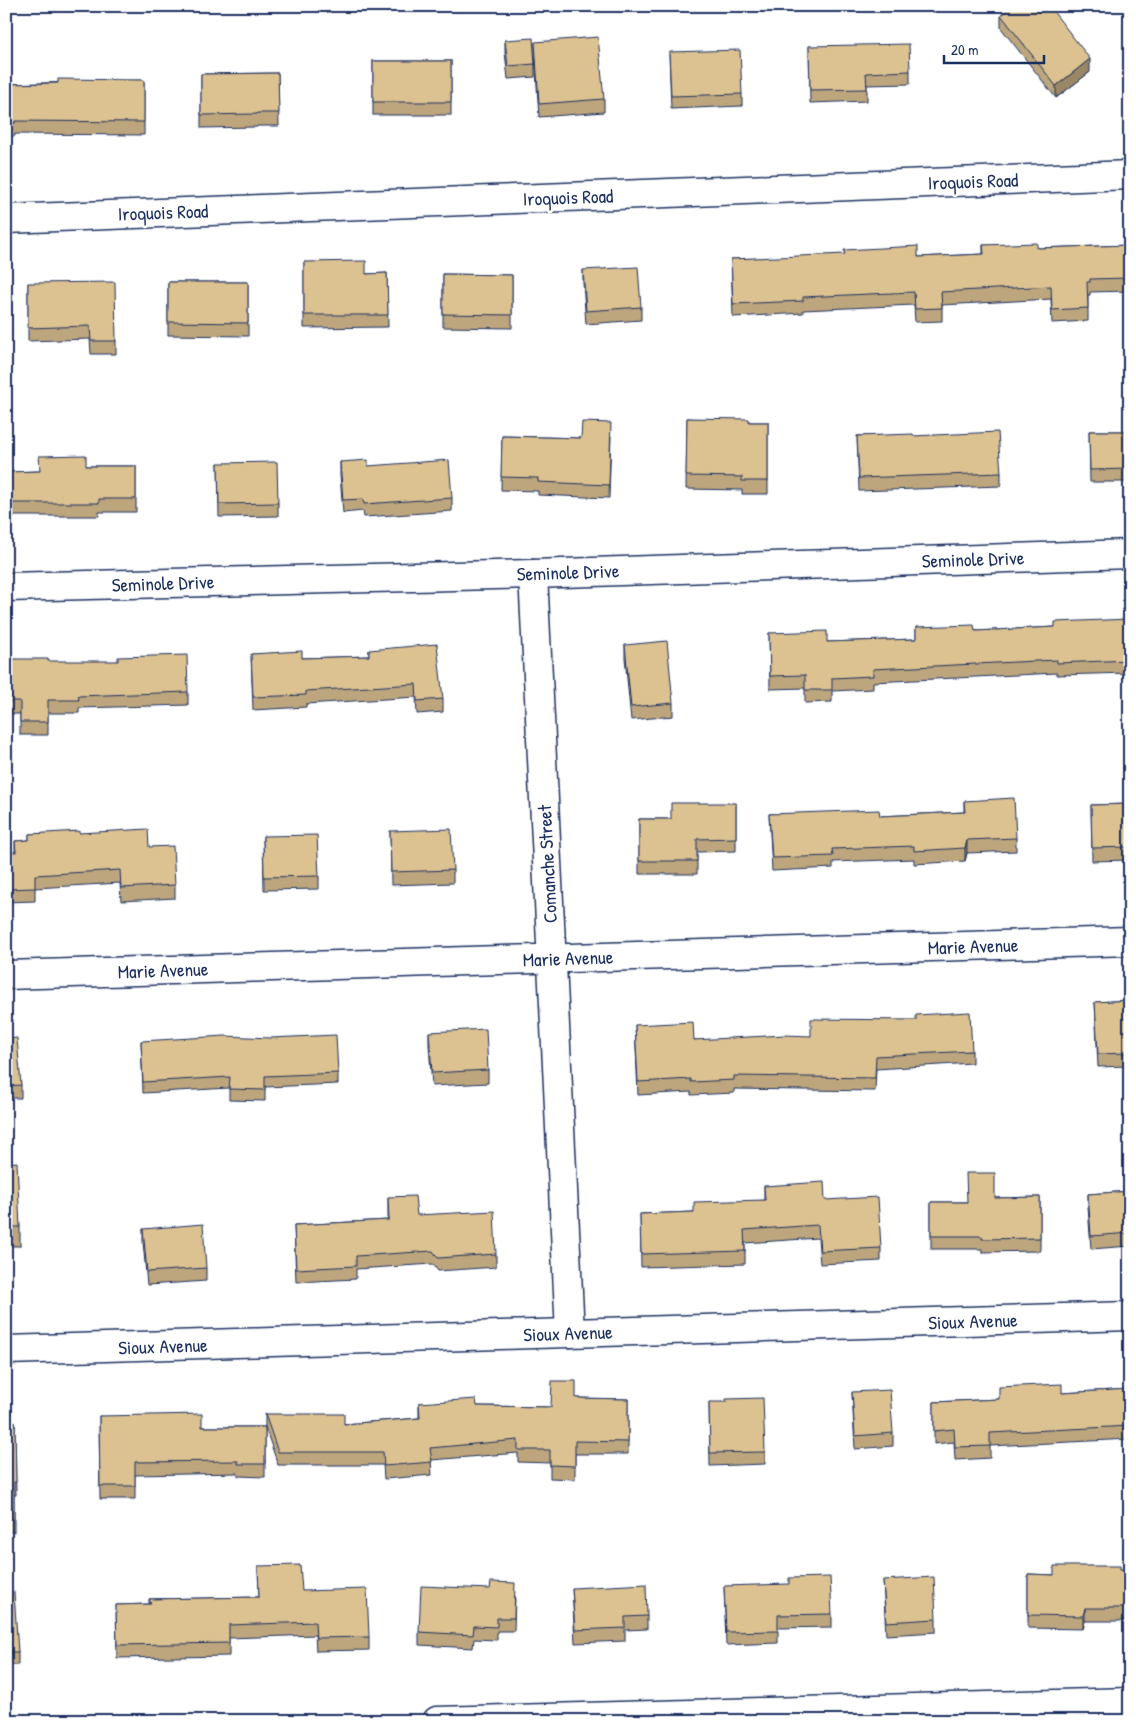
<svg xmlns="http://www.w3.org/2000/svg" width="1136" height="1727" viewBox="0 0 1136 1727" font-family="'Patrick Hand',sans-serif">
<rect width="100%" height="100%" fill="#fff"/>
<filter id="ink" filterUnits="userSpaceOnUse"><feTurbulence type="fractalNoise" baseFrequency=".02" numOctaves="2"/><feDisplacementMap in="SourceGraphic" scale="10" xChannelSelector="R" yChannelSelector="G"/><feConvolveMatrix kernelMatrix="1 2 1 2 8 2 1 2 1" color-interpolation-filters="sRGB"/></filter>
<g filter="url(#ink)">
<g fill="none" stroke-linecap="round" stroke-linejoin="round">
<g stroke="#1b2f5e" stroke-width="31">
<g id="street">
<polyline points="6,219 1130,175"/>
<polyline points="533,574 570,1333"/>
<polyline points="6,587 533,574 1130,554"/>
<polyline points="6,975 1130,941"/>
<polyline points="6,1350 1130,1316"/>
<polyline points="437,1721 1130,1702"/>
</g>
</g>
<use href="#street" stroke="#fff" stroke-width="28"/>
</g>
<g fill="#bda67d" stroke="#1b2f5e">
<polygon points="1038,12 1090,72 1056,98 1001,28 1001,15"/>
<polygon points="505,40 535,64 535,77 508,79 505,53"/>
<polygon points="535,42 604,99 604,112 539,117 535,55"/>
<polygon points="809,46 910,71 910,84 867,85 867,101 810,103"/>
<polygon points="669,52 742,94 742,106 671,109"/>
<rect x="373" y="61" width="78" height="54"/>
<polygon points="278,73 279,126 257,126 257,127 201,128 201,74"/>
<polygon points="144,80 144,135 15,134 15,136 6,136 6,84"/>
<polygon points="983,245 1037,248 1130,245 1130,291 1090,292 1090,295 1088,295 1088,321 1052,323 1051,299 942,305 942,321 915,322 914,305 803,310 803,313 733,317 731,259 918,257 983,254"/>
<polygon points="304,262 366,274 387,273 388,327 304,328"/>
<polygon points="583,270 641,307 641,320 586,324 583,283"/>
<polygon points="443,274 512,275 512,328 443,327"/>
<polygon points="168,282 248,282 248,336 168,335"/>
<polygon points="28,283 116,341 116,354 91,354 90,339 28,341"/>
<polygon points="687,418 749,422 768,422 768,494 742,494 742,490 686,489"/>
<polygon points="1089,431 1130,431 1130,482 1090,482"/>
<polygon points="502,436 581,438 611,436 609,498 538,495 538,491 501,490"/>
<polygon points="857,436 913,436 1001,473 1001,486 859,491"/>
<polygon points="340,462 368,466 452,498 452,511 364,517 363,511 343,513 340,475"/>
<polygon points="218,463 278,503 278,516 219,517"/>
<polygon points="86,466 136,466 136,512 99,512 99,516 6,516 6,472 39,471"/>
<polygon points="1130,619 1130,673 1057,675 1057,673 873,682 873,689 832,691 832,702 805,703 805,688 770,689 769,633 827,642 916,639 916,627 975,631 1055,627"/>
<polygon points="625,645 673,703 673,716 631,720 625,658"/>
<polygon points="369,650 443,699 443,712 417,714 416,697 306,704 306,707 253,710 251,654 302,658 369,656"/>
<polygon points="6,659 48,661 188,692 188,705 79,708 79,713 48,713 48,735 20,735 20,714 6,714"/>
<polygon points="964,801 1016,838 1016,851 967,853 965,861 914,864 914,859 833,862 833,868 772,871 769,814 880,816 964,812"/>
<polygon points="736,803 736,851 697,852 697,874 639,874 639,819 671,819"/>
<polygon points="1130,804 1130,860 1092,861 1091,805"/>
<polygon points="390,831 453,870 453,883 391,885"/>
<polygon points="79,833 149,847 175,885 175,898 121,901 120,883 35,888 35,901 6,902 6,852 15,852 15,841 29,840 29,834"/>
<polygon points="263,836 319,876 319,889 264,890"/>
<polygon points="1130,1000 1130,1079 1129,1079 1128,1066 1098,1067 1095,1002"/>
<polygon points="635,1025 694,1040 972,1051 972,1063 876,1069 875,1091 734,1089 734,1093 691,1095 691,1092 638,1095"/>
<polygon points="429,1032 488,1070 488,1083 432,1086 429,1045"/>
<polygon points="6,1039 21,1085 21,1098 6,1098"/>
<polygon points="141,1041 338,1073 338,1084 265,1087 265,1101 229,1100 229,1088 143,1093"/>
<polygon points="6,1163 20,1227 20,1246 6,1246"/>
<polygon points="764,1186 825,1200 881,1248 881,1261 820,1264 818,1238 745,1243 745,1264 641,1267 640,1214 694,1212 764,1200"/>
<polygon points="1130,1191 1130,1246 1091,1249 1088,1207 1088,1194"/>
<polygon points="388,1197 417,1215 496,1254 496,1267 438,1271 433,1264 356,1269 356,1279 296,1282 294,1225 388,1220"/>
<polygon points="1040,1197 1040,1251 982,1252 982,1249 931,1249 931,1202 967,1202 995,1198"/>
<polygon points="143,1229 206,1268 206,1281 147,1285 143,1242"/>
<polygon points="1130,1389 1130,1439 990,1446 990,1458 955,1460 954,1442 934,1444 934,1402 999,1399 1062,1393"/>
<polygon points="852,1392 893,1433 893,1446 855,1449"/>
<polygon points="576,1398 628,1399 628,1454 575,1454 575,1479 550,1478 550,1463 518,1462 518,1453 431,1460 432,1475 384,1479 383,1465 278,1465 265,1427 265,1477 238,1476 238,1473 135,1475 135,1499 100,1499 99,1416 202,1427 265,1427 265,1414 344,1424 419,1418 419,1403 477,1406 551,1407"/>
<polygon points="709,1402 765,1452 765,1464 710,1466"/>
<polygon points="6,1422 15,1422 16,1495 14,1495 14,1532 6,1532"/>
<polygon points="258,1566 302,1591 369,1637 369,1650 316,1651 315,1635 229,1638 229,1656 117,1658 116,1605 149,1604 149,1599 259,1597"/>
<polygon points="1120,1570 1130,1570 1130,1621 1085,1621 1083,1629 1028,1628 1028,1574 1054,1575"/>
<polygon points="883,1580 936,1619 936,1632 886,1635"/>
<polygon points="724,1586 832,1614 832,1627 778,1628 778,1643 726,1645"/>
<polygon points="572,1588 647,1616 647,1629 625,1630 625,1641 575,1643"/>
<polygon points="6,1593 18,1652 18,1665 6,1665"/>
<polygon points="515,1596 514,1631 497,1631 497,1640 474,1639 473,1648 419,1645 419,1632"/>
</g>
<g fill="#9a8766" stroke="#1b2f5e">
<polygon points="1090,59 1090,72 1056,98 1056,86"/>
<polygon points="967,840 967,853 965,861 965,848"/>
<polygon points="1085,1608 1085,1621 1083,1629 1083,1616"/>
</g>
<g fill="#dcc191" stroke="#1b2f5e">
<polygon points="1012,6 1034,6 1038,12 1045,6 1049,6 1090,59 1056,86 1001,15"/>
<polygon points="598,37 604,99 539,104 535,42"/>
<polygon points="533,38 535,64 508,66 505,40"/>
<polygon points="909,44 910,71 866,73 867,89 810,90 809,46"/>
<polygon points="740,50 742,94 671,96 669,52"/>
<rect x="373" y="61" width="78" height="41"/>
<polygon points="278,73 279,113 257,113 257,114 201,115 201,74"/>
<polygon points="58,79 144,80 144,122 15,121 15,123 6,123 6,84 58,83"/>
<polygon points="1037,243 1037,248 1130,245 1130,278 1090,279 1090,282 1087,282 1088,308 1052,310 1051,286 941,292 942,308 915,309 914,292 803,297 803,301 733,304 731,259 845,254 844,250 918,246 918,257 984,254 983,245"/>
<polygon points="366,261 366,274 387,273 388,315 304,315 304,262"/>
<polygon points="638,267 641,307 586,311 583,270"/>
<polygon points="443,274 512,275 512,315 443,314"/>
<polygon points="115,282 116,341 91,341 90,326 28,328 28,283"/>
<polygon points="168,282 248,282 248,323 168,322"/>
<polygon points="687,418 749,419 749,422 768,422 768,481 742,481 742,477 686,476"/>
<polygon points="582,422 611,423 609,485 538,482 538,478 501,477 502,436 581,438"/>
<polygon points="1089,431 1130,431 1130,469 1090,470"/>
<polygon points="998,432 1001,473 859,478 857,436 913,434 913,436"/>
<polygon points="86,455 86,466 136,466 136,499 99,499 99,503 6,503 6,472 40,471 39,456"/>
<polygon points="368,460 368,466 449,460 452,498 364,504 363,499 343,500 340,462"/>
<polygon points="277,462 278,503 219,504 218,463"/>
<polygon points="1130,619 1130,660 1057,663 1057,660 873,669 873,676 832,678 832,690 805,690 805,675 770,676 769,633 827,631 827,642 916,639 916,627 974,625 975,631 1055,627 1055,622"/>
<polygon points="667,641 673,703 631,707 625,645"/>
<polygon points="437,644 443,699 417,701 416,684 306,691 306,695 253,697 251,654 302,651 302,658 369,656 369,650"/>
<polygon points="187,655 188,692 78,696 79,700 48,700 48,722 20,722 20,701 6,701 6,659 48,659 48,661 118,661 118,657"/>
<polygon points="1014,798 1016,838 967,840 965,848 914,851 914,846 832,849 833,856 772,858 769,814 879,810 880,816 965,812 964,801"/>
<polygon points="671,803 736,803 736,838 697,839 697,861 639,861 639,819 671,819"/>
<polygon points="1130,804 1130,847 1092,848 1091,805"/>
<polygon points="148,829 149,847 173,846 175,885 121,888 120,870 35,875 35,888 6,889 6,852 16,852 15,841 29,840 29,834 79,831 79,833"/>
<polygon points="451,829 453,870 391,872 390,831"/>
<polygon points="317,835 319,876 264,877 263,836"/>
<polygon points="1130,1000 1130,1066 1129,1066 1128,1053 1098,1054 1095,1002"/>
<polygon points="970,1012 972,1051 876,1056 875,1078 734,1076 734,1080 691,1082 691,1079 638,1082 635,1025 693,1022 694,1040 785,1035 811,1036 811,1019 916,1020 916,1015"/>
<polygon points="486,1029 488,1070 432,1073 429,1032"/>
<polygon points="336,1035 338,1073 265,1076 265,1090 229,1089 230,1077 143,1082 141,1041 225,1036 270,1038"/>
<polygon points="17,1038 21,1085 6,1086 6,1039"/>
<polygon points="17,1162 20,1227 6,1227 6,1163"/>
<polygon points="966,1173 995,1173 995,1198 1040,1197 1040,1238 982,1239 982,1236 931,1236 931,1202 967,1202"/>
<polygon points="824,1182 825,1200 878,1197 881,1248 820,1251 818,1225 744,1230 745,1251 641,1254 640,1214 694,1212 694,1202 765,1200 764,1186"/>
<polygon points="1130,1191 1130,1233 1091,1236 1088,1194"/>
<polygon points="415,1196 417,1215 494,1211 496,1254 438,1258 433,1251 356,1256 356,1266 296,1269 294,1225 389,1220 388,1197"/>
<polygon points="203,1224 206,1268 147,1272 143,1229"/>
<polygon points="552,1381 576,1381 576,1398 628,1399 628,1442 575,1441 575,1466 550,1465 550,1450 518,1450 518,1440 430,1448 432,1462 384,1466 383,1452 278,1452 265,1414 344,1414 344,1424 420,1418 419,1403 476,1399 477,1406 551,1407"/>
<polygon points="1062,1384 1062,1393 1130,1389 1130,1426 990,1433 990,1446 955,1447 954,1429 934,1431 934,1402 999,1399 999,1387"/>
<polygon points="890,1390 893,1433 855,1436 852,1392"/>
<polygon points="763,1398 765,1452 710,1453 709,1402 726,1402 726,1399"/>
<polygon points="202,1414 202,1427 265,1427 265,1464 238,1464 238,1461 135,1462 135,1486 100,1486 99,1416"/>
<polygon points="6,1422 15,1422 16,1482 14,1482 14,1519 6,1519"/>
<polygon points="300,1565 302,1591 367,1589 369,1637 316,1638 315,1622 229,1625 229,1643 117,1645 116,1605 151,1604 149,1599 259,1597 258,1566"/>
<polygon points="1054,1566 1120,1566 1120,1570 1130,1570 1130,1608 1085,1608 1083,1616 1028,1615 1028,1574 1054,1575"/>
<polygon points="830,1577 832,1614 778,1615 778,1631 726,1632 724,1586 789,1584 789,1578"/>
<polygon points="934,1577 936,1619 886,1622 883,1580"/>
<polygon points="491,1582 515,1583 514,1618 497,1618 497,1627 474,1626 473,1635 419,1632 421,1586 490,1589"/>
<polygon points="646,1584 647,1616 625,1617 625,1628 575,1630 572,1588"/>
<polygon points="14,1592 18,1652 6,1652 6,1593"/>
</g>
</g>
<g text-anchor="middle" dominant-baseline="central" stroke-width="5" stroke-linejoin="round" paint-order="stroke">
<g font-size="19" fill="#1b2f5e" stroke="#fff">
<text transform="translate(973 181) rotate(-2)">Iroquois Road</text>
<text transform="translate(568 197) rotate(-2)">Iroquois Road</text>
<text transform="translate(163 212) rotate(-2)">Iroquois Road</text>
<text transform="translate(973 559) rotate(-2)">Seminole Drive</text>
<text transform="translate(568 572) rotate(-2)">Seminole Drive</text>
<text transform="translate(163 583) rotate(-2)">Seminole Drive</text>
<text transform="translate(547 864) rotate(-93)">Comanche Street</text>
<text transform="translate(973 946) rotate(-2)">Marie Avenue</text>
<text transform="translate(568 958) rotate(-2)">Marie Avenue</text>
<text transform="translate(163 970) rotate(-2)">Marie Avenue</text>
<text transform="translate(973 1321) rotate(-2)">Sioux Avenue</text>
<text transform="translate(568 1333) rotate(-2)">Sioux Avenue</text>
<text transform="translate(163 1346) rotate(-2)">Sioux Avenue</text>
</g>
</g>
<rect width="1136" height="1727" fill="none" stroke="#fff" stroke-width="25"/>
<rect x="12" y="12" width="1111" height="1702" fill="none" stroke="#1b2f5e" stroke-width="2" filter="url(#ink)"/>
<path d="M944 55v8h100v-8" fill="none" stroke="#1b2f5e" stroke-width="2.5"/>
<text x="951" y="55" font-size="15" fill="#1b2f5e" stroke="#ffffff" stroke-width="4" paint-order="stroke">20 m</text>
</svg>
